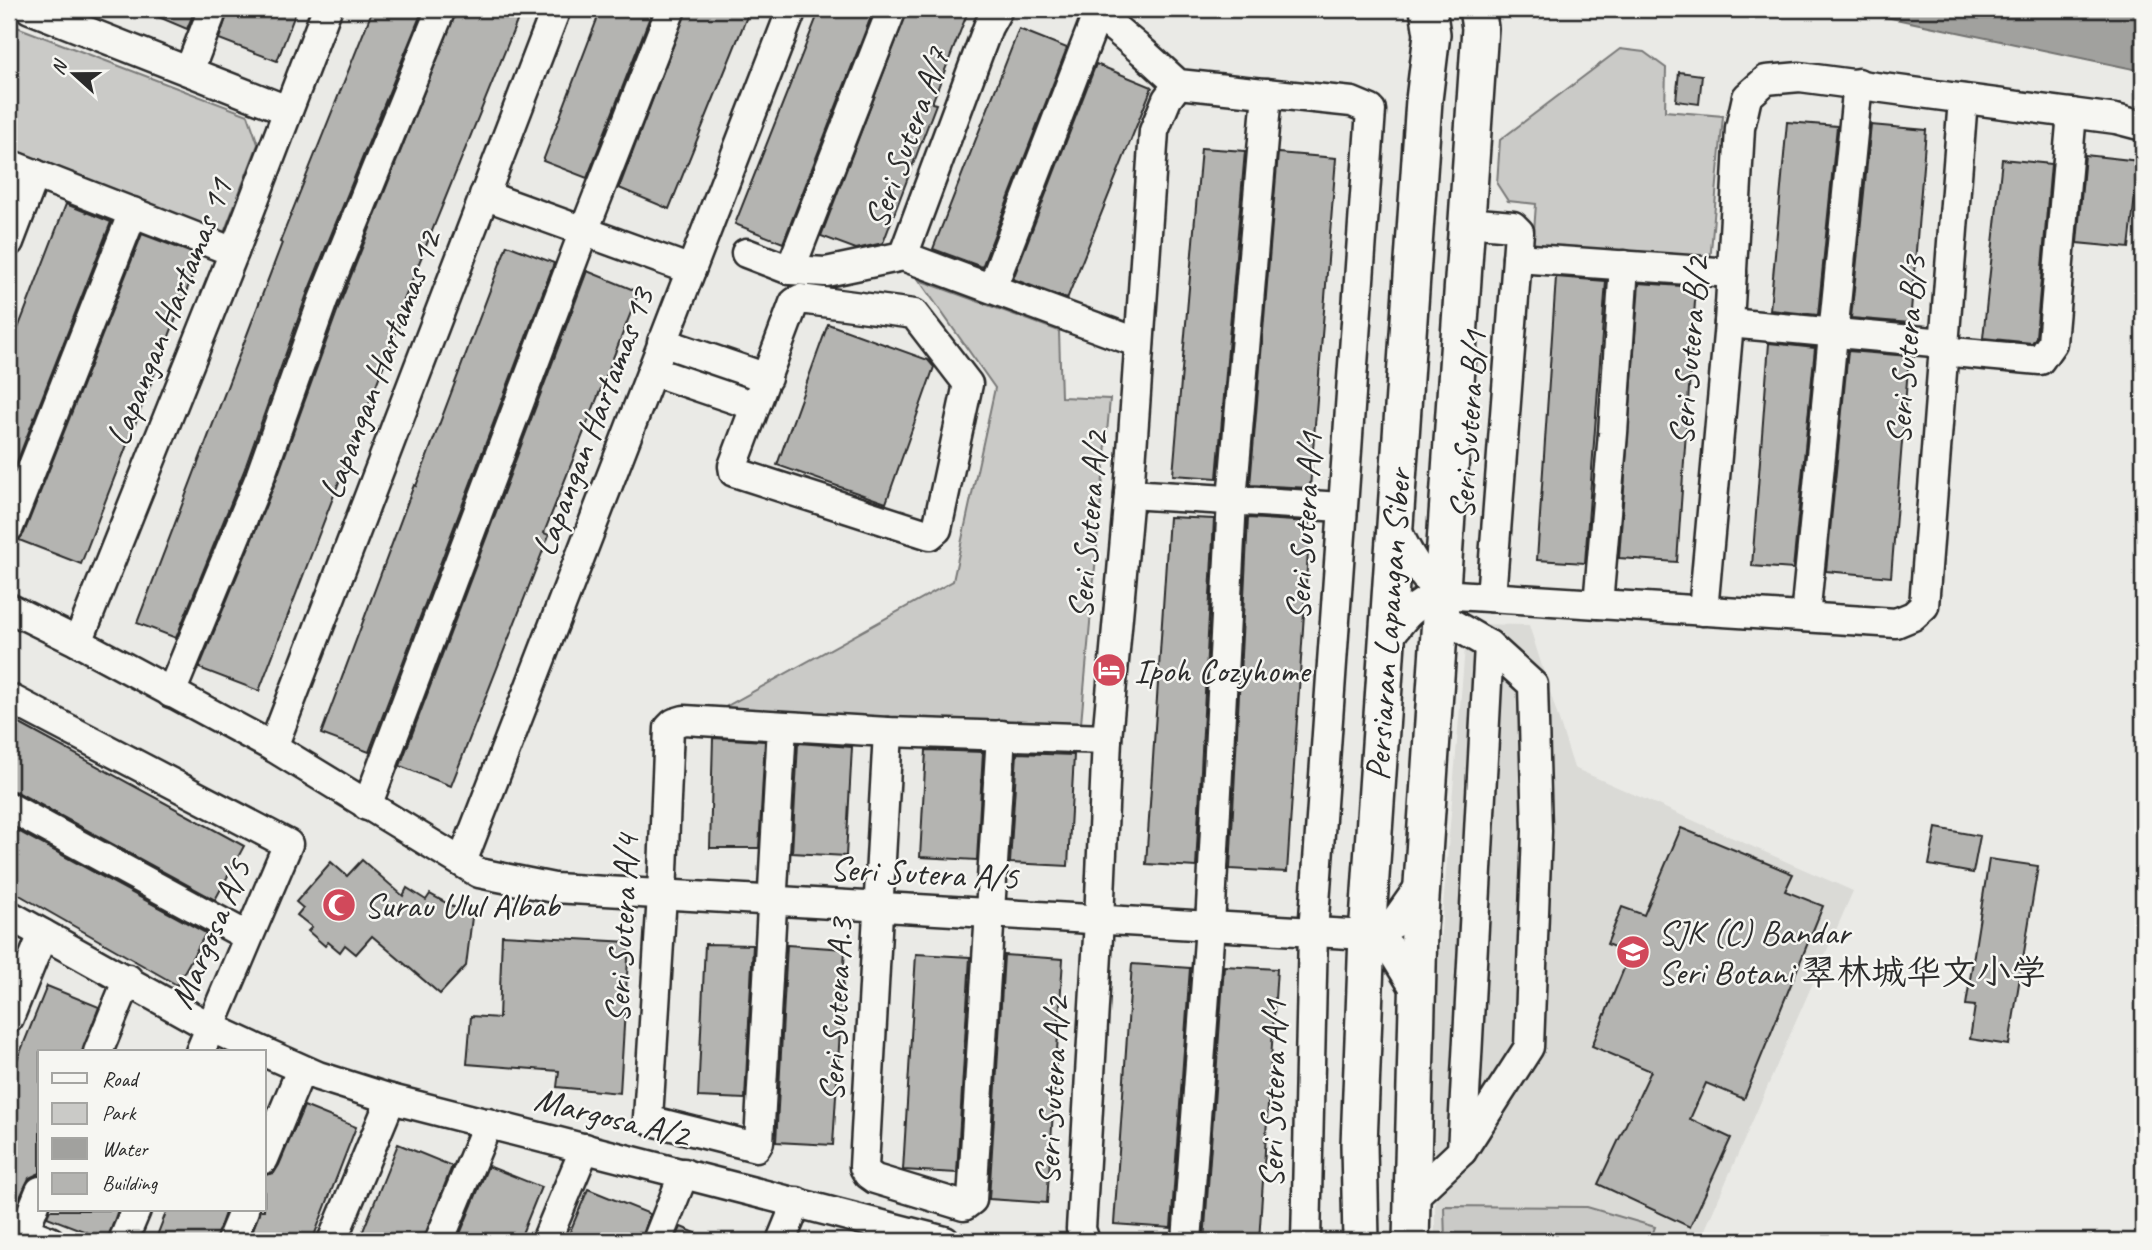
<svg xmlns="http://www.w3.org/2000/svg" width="2152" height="1250" viewBox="0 0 2152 1250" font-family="Caveat,'LXGW WenKai TC',sans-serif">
<rect width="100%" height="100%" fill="#eaeae6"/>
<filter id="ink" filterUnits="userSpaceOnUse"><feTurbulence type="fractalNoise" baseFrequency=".0143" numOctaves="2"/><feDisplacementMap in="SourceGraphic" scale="14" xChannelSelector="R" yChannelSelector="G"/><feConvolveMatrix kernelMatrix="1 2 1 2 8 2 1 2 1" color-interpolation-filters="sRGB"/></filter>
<g filter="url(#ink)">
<polygon fill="#dadad6" points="1467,624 1529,625 1574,768 1853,891 1700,1241 1435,1241 1434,1014"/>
<g fill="#cacac7" stroke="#7a7a79" stroke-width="2">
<polygon points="9,24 248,115 258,144 223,235 9,152"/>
<polygon points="1620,49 1644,52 1666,68 1665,111 1723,116 1710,262 1533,245 1536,204 1508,201 1497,184 1500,140"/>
<polygon points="919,280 1059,331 1061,397 1110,399 1080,735 711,715 953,581 995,388"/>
<polygon points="1444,1206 1587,1207 1655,1227 1650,1241 1445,1241"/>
</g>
<polygon fill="#a1a19e" stroke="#727270" stroke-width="2" points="1848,9 2143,9 2143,71"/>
<g fill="#b4b4b1" stroke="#2b2b2b" stroke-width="2">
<polygon points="140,9 195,9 187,29"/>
<polygon points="229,9 297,9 277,61 219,39"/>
<polygon points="373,9 423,9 307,294 244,471 176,638 137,623 282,243 280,242"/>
<polygon points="457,9 522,9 400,310 404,312 259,691 199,668 275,483 339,306"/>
<polygon points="601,9 653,9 587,178 543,161"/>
<polygon points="687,9 750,9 669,209 619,188"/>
<polygon points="820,9 874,9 783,243 735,224"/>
<polygon points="908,9 969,9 932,103 936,104 883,243 856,249 821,236"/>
<polygon points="1019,29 1067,48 982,267 933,249"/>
<polygon points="1096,64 1152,87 1067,299 1013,279"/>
<polygon points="1679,72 1702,75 1699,104 1676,101"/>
<polygon points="1787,122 1837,126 1818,315 1770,310"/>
<polygon points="1871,125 1926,130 1910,323 1851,318"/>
<polygon points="1201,148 1245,151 1217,478 1173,475"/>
<polygon points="1278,153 1336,158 1310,488 1250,485"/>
<polygon points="2085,155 2139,161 2129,248 2077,243"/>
<polygon points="2002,159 2051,164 2036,337 2032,343 1983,338"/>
<polygon points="66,204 111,222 9,482 9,352"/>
<polygon points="142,234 200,256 81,564 19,540 24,533"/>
<polygon points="507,245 554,263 369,752 321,734 414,485 416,486"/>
<polygon points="587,271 639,292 544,533 549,535 451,786 400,766"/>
<polygon points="1556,277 1606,281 1585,563 1537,560"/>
<polygon points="1639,283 1696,287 1677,562 1619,558"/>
<polygon points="828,324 928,360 934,367 886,503 777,465"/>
<polygon points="1769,343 1815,348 1793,569 1752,566"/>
<polygon points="1848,351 1909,356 1891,577 1826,571"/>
<polygon points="1169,517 1214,519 1196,867 1146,864"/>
<polygon points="1248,518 1310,522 1287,872 1230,869"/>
<polygon points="9,718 244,846 215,900 17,792 9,790"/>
<polygon points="713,738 765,741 759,848 710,848"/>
<polygon points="798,743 852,747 846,856 792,853"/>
<polygon points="926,750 983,752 977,860 920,857"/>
<polygon points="1017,753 1074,755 1068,866 1010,863"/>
<polygon points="9,826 206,933 177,985 9,889"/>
<polygon points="1681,828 1793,874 1785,891 1823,906 1744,1099 1706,1083 1690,1119 1731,1138 1690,1227 1598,1184 1651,1071 1592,1046 1630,954 1607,944 1622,907 1644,915"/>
<polygon points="1936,828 1980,836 1973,873 1929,865"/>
<polygon points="1989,859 2038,866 2009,1045 1970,1039 1975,1006 1966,1005"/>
<polygon points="362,860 403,896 407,888 426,900 430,894 472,917 466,966 440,994 372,936 356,954 345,945 340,952 328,942 325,946 308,931 312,927 297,915 303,908 296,902 331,862 347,876"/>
<polygon points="502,935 629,942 620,1093 557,1087 559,1071 467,1064 471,1016 499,1018"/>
<polygon points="705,944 753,945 745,1099 698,1097"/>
<polygon points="787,945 845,949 833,1145 776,1142"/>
<polygon points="916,954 970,957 957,1173 903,1170"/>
<polygon points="1004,955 1063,959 1047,1203 989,1199"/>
<polygon points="1132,964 1190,968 1171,1228 1114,1224"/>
<polygon points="1224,966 1277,969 1259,1241 1204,1241"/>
<polygon points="47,986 99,1007 82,1052 40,1052 40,1173 29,1178 17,1204 9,1201 9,1080"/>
<polygon points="304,1106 356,1127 312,1241 249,1241 260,1210 264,1210 264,1175 274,1173 279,1165"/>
<polygon points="398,1144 452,1166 423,1241 359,1241"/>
<polygon points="488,1166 541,1187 519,1241 457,1241"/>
<polygon points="588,1189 650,1214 641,1241 566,1241"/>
<polygon points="50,1210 118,1210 107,1240 47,1217"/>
<polygon points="167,1210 226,1210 215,1241 155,1241"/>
<polygon points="681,1227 715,1241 675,1241"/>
</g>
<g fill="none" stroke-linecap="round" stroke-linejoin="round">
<g stroke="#2b2b2b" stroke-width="33">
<g id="minor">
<polyline points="30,9 287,110"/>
<polyline points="1092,9 1143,52 1178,84 1352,102 1371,110 1313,932 1306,1241"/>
<polyline points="189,71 213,9"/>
<polyline points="9,164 234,252"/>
<polyline points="484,195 691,270"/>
<polyline points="1467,222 1513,226 1519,232 1491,597"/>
<polyline points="9,242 35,174"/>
<polyline points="746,253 790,270 826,272 903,256 1139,343"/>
<polyline points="903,256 988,27 998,9"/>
<polyline points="1517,258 1732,273"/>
<polyline points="790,270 892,9"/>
<polyline points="992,288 1097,15"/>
<polygon points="800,299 914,314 968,384 937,529 930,535 734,472 733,466 794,303"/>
<polyline points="1729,323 1944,343"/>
<polyline points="662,342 767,378"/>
<polyline points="1942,351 2040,360 2052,343 2072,113"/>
<polyline points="652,371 755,406"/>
<polyline points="1129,494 1342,507"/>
<path d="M1395,525C1406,552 1419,573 1440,594"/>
<polyline points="9,527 133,212"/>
<polyline points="1598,604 1613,433 1624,265"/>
<polyline points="9,608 78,642 273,747 479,873 554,888 1367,935 1390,948 1417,992"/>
<polyline points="1703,611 1729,323 1740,128 1747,97 1766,80 1800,77 2116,119 2143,126"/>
<polyline points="1439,616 1489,645 1533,685 1537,831 1529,1047 1462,1151"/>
<polyline points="1805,617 1858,83"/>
<path d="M1387,640C1405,615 1412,606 1440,594L1896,623L1913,616L1924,606L1963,99"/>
<polyline points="78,642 234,252 327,9"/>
<polyline points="171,693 260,477 323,300 441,9"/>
<polyline points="9,698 288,844 200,1052"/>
<polyline points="782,726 759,1142 756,1147 652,1121 648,1118 662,895 669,728 674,723 684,720 888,732 1107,739"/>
<polyline points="888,732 864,1167 868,1174 875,1179 964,1206 972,1200 1001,735"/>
<polyline points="273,747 556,9"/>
<polyline points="367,806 584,231 671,9"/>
<polyline points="9,807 247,936"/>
<polyline points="462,862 792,9"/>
<polyline points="9,915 210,1027 264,1052"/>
<polyline points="1367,935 1393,924 1422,883"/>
<polyline points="9,1018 43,934"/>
<polyline points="98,1052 128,979"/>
<polyline points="264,1052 318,1076 391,1099 945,1241"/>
<polyline points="264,1159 301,1070"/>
<polyline points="1411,1199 1462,1151 1489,645"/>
<polyline points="9,1225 50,1241"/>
<polyline points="24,1231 40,1191"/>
<polyline points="123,1241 136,1210"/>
<polyline points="231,1241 244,1210"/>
<polyline points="332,1241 391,1099"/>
<polyline points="439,1241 488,1123"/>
<polyline points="546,1241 585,1148"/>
<polyline points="657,1241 684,1173"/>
<polyline points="781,1241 797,1202"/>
<polyline points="1085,1241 1081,1229 1099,920 1107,739 1129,494 1154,131 1167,99 1178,84"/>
<polyline points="1187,1241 1210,926 1232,500 1267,93"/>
</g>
</g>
<g stroke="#2b2b2b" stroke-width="40">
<g id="major">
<polyline points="1361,1241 1359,1145 1367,935 1424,100 1432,34 1428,9"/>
<polyline points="1411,1241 1419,928 1480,28 1477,9"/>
</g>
</g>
<use href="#minor" stroke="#f6f6f2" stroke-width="28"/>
<use href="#major" stroke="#f6f6f2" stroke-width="35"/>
</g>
</g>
<defs>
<g id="hotel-disc" transform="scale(1.75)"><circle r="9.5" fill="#d1495b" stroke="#f6f6f2"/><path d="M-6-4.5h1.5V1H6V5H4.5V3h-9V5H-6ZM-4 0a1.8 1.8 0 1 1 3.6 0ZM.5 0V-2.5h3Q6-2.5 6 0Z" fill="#fff"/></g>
<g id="mosque-disc" transform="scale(1.75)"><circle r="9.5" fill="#d1495b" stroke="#f6f6f2"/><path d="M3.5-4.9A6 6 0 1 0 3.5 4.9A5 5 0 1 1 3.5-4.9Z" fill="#fff"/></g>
<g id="school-disc" transform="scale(1.75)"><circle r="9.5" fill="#d1495b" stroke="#f6f6f2"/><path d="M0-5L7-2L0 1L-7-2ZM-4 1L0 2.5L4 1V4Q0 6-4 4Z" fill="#fff"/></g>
</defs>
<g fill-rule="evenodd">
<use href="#hotel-disc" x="1109" y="670"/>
<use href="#mosque-disc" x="339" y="905"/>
<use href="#school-disc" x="1633" y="952"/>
</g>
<g text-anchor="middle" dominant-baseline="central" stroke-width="5" stroke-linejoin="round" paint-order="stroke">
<g font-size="35" fill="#2b2b2b" stroke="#f6f6f2">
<text transform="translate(907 138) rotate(-70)">Seri Sutera A/7</text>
<text transform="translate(169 312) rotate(-68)">Lapangan Hartamas 11</text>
<text transform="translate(1906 350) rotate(-85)">Seri Sutera B/3</text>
<text transform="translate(1689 351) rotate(-85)">Seri Sutera B/2</text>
<text transform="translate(380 365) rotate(-69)">Lapangan Hartamas 12</text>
<text transform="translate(593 422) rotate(-69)">Lapangan Hartamas 13</text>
<text transform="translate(1468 425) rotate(-86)">Seri Sutera B/1</text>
<text transform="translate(1088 525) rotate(-85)">Seri Sutera A/2</text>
<text transform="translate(1304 526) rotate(-86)">Seri Sutera A/1</text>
<text transform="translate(1388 625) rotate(-86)">Persiaran Lapangan Siber</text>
<text transform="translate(924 873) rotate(3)">Seri Sutera A/5</text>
<text transform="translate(622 929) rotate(-87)">Seri Sutera A/4</text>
<text transform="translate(210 934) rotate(-67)">Margosa A/5</text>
<text transform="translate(836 1010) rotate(-87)">Seri Sutera A.3</text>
<text transform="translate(1052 1091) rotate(-87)">Seri Sutera A/2</text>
<text transform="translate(1273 1094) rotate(-89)">Seri Sutera A/1</text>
<text transform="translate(612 1117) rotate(14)">Margosa A/2</text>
</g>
<g font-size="35" fill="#2b2b2b" stroke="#f6f6f2" text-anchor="start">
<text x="1134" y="670">Ipoh Cozyhome</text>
<text x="364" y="905">Surau Ulul Albab</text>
<text x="1658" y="932">SJK (C) Bandar<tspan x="1658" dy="40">Seri Botani 翠林城华文小学</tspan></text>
</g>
</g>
<rect width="2152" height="1250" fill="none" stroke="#f6f6f2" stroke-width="35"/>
<rect x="18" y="18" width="2117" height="1215" fill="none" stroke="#2b2b2b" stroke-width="2.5" filter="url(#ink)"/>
<rect x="38" y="1050" width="228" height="161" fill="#f6f6f2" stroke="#a5a5a2" stroke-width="2"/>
<rect x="52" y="1073" width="35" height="10" fill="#f6f6f2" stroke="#a5a5a2" stroke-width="2"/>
<text x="102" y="1086" font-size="21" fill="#2b2b2b">Road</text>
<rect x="52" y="1103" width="35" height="21" fill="#cacac7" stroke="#a5a5a2" stroke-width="2"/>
<text x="102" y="1120" font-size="21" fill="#2b2b2b">Park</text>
<rect x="52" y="1138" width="35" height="21" fill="#a1a19e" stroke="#a5a5a2" stroke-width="2"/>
<text x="102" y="1156" font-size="21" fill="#2b2b2b">Water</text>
<rect x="52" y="1173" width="35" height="21" fill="#b4b4b1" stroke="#a5a5a2" stroke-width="2"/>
<text x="102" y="1190" font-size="21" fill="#2b2b2b">Building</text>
<g transform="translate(74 74) rotate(291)" stroke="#f6f6f2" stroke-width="5" paint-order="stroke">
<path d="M0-5L12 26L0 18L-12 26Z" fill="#2b2b2b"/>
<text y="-10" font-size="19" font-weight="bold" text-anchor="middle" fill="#2b2b2b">N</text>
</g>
</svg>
